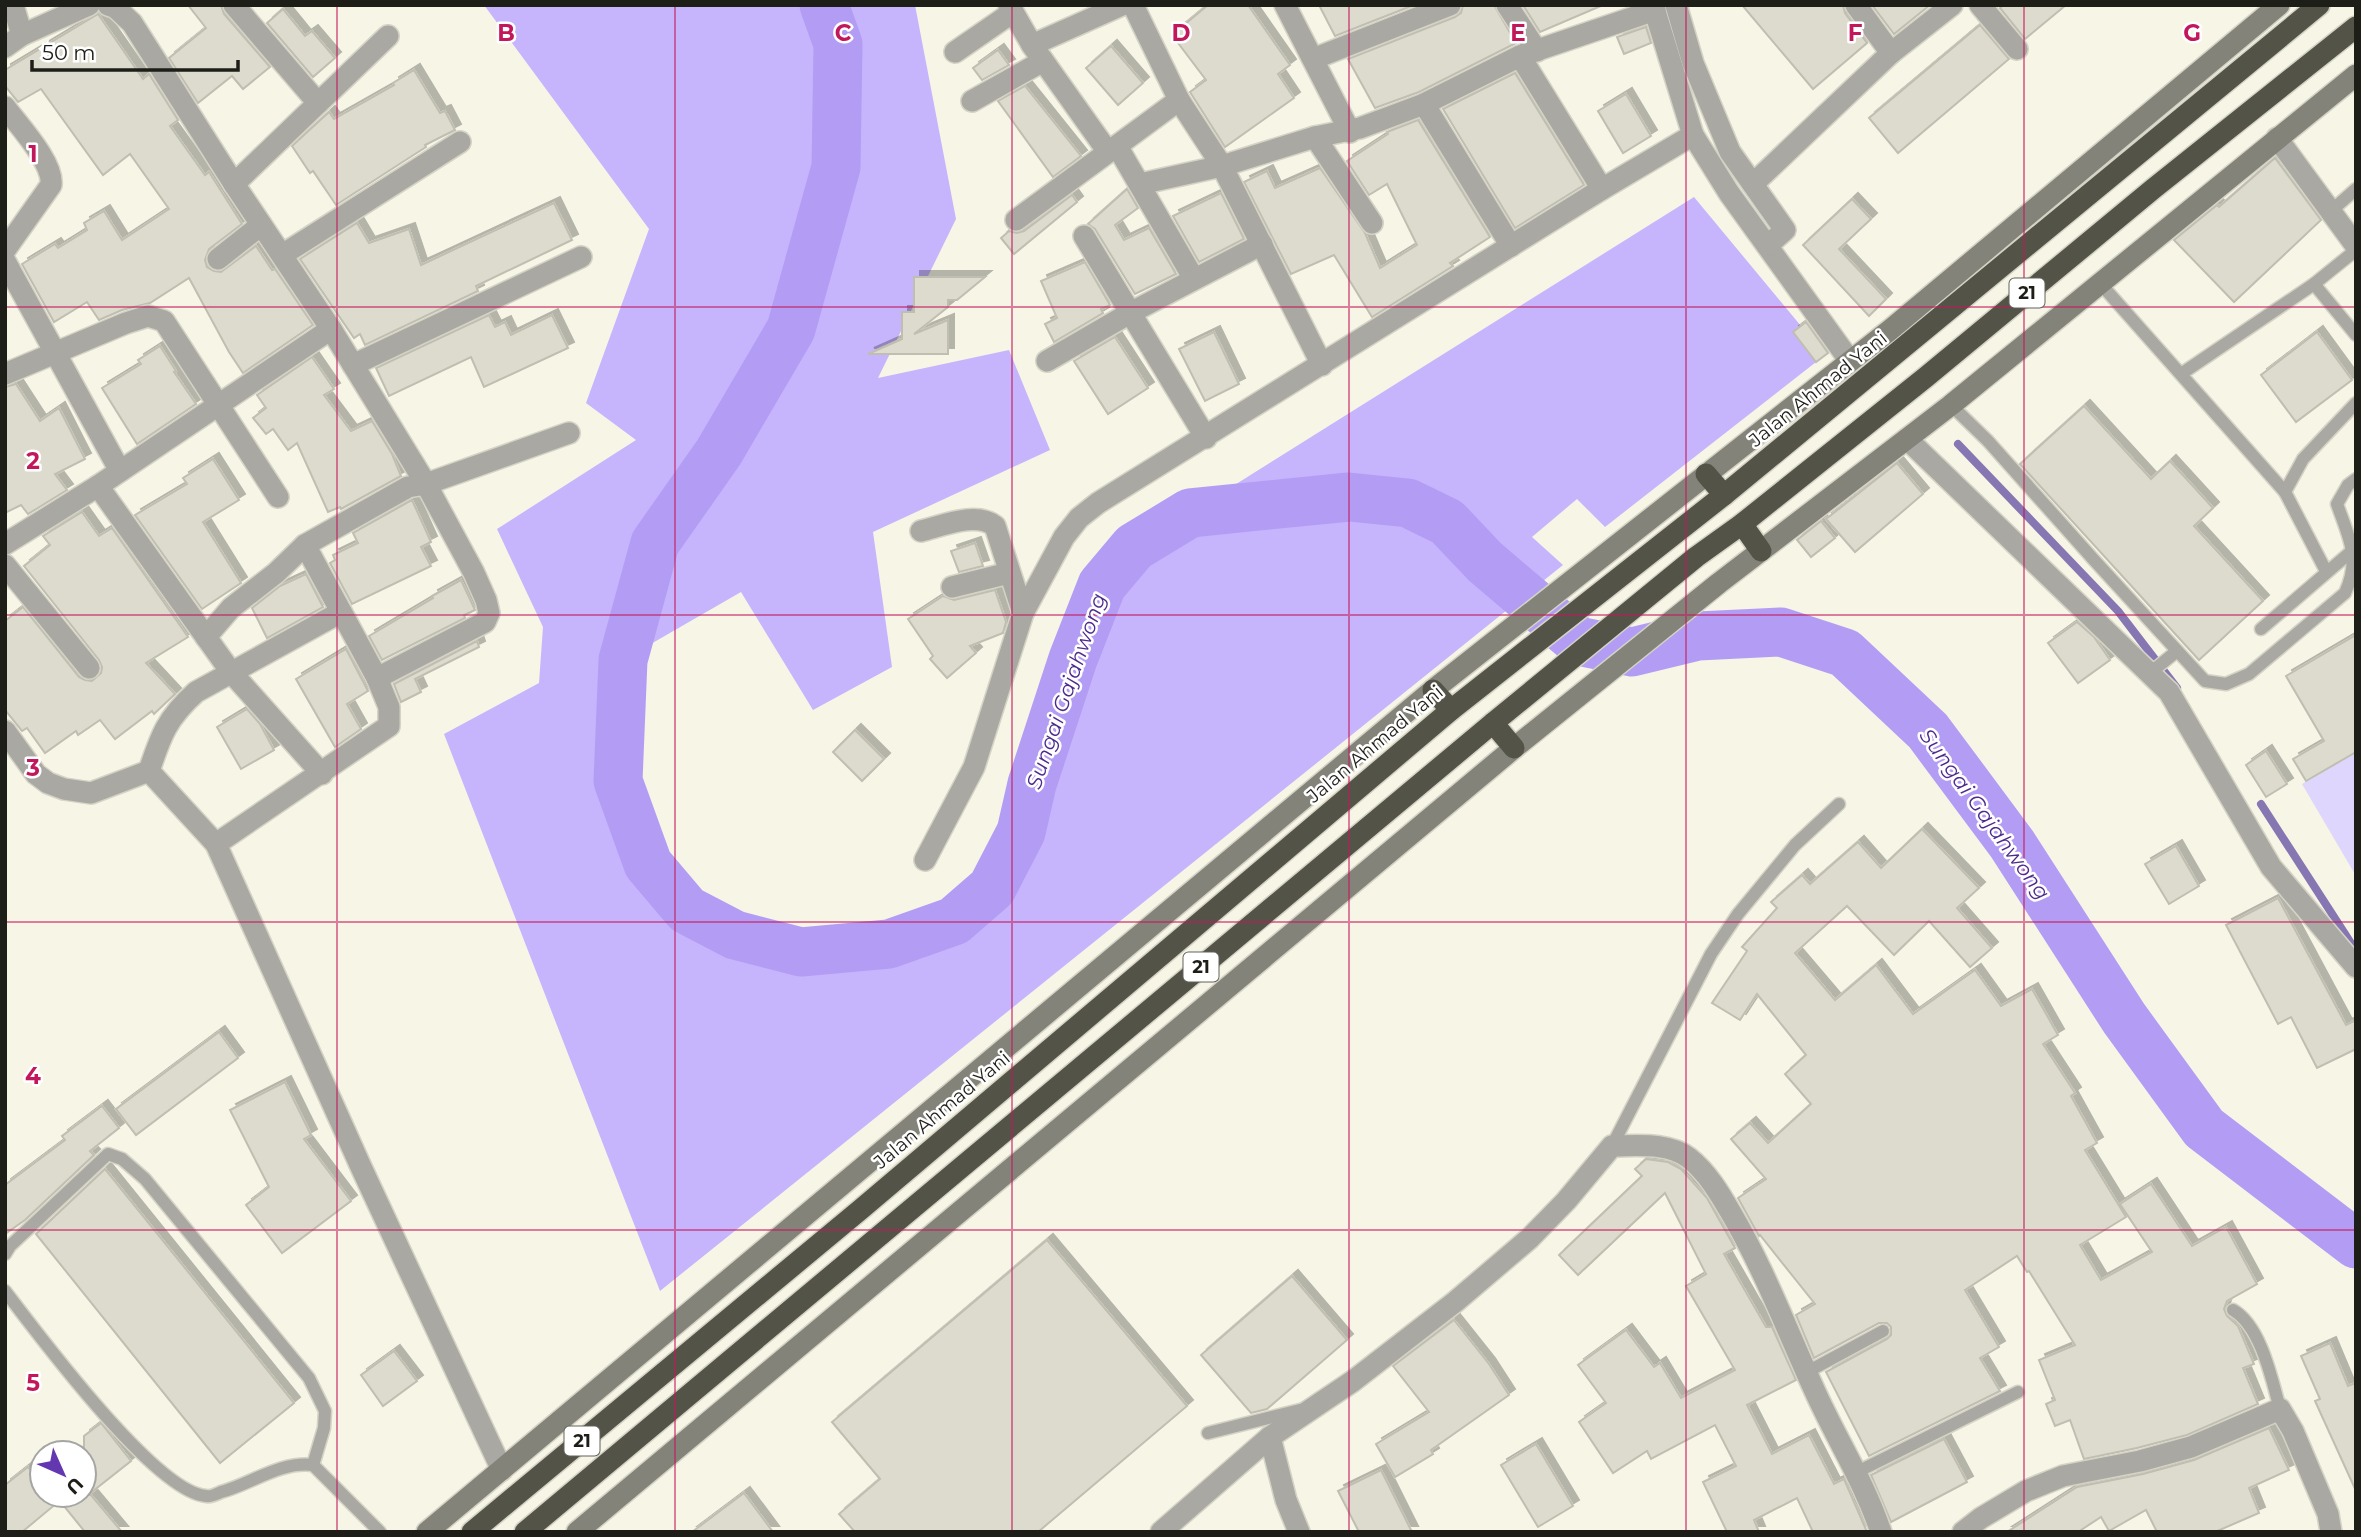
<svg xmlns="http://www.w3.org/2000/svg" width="2361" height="1537" viewBox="0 0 2361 1537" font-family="Montserrat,sans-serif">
<defs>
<filter id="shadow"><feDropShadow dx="6" dy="-6" stdDeviation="0" flood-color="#0004"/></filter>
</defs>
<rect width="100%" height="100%" fill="#f7f5e6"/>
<polygon fill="#ded6fc" points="2356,752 2356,876 2302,784"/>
<polygon fill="#c6b5fc" points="484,5 915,5 956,219 878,378 1009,350 1050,450 873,532 892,667 813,710 741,592 623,660 648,864 735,935 801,952 992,888 1021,832 1032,784 1073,659 1190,513 1694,197 1825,355 1605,527 1577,499 1532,537 1563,565 660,1291 444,734 539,683 543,627 497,529 636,440 586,403 649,229"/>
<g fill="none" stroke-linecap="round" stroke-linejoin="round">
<g stroke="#8677b2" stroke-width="8">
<polyline points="1958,444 2118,611 2177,688"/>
<polyline points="2261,804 2356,951"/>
</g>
<polyline stroke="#b39df4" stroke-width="49" points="824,5 838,44 836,167 791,329 719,452 655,543 623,660 618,781 648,864 687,910 735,935 801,952 889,944 954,921 992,888 1021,832 1032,784 1073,659 1102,585 1134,547 1190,513 1349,497 1408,503 1447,522 1485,562 1578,641 1632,652 1698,636 1781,632 1845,653 1928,731 2012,844 2124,1018 2204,1128 2356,1244"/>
</g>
<g fill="#dddbcd" stroke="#c0beb0" stroke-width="2" filter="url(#shadow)">
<polygon points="188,5 221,5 224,14 270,67 243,89 232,76 198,103 169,58 206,28"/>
<polygon points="1208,5 1248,5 1290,65 1278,74 1294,98 1225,147 1190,92 1206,80 1172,35"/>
<polygon points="1319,5 1414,5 1335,36"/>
<polygon points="1463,5 1494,5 1516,43 1419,92 1375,108 1348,59 1455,17 1461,13"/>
<polygon points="1523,5 1603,5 1540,32"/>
<polygon points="1742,5 1843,5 1845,13 1867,43 1813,89"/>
<polygon points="1872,5 1930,5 1894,34"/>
<polygon points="2003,5 2066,5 2025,39 2000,8"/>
<polygon points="283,9 305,36 312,31 335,58 313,77 267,23"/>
<polygon points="98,14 143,79 149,74 178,120 170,126 205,175 209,172 242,224 209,249 205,260 207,267 214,271 221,272 256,246 272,270 275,269 313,325 243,373 229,352 189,278 150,303 122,310 99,320 87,302 54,322 22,264 55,244 58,248 87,230 84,223 104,211 122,240 169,209 130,154 103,175 41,89 18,102 5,86 5,70"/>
<polygon points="1980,25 2009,59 1898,153 1869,118"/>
<polygon points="1646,27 1651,43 1624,54 1617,37"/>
<polygon points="1111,46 1143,83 1118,105 1086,68"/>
<polygon points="998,50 1009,65 982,80 973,68"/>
<polygon points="414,70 440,113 445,111 455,130 425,145 426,147 336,205 313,171 310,173 292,146 329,112 334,119 394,85 393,83"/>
<polygon points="1515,73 1584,185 1515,228 1443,109"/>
<polygon points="1025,86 1081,156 1053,177 998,101"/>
<polygon points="1626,94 1651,136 1623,153 1598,111"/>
<polygon points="1418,120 1490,237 1450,263 1453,266 1372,317 1334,255 1291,274 1244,182 1267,171 1275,188 1320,168 1365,233 1380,268 1417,245 1387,184 1369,195 1347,161 1388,134 1387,132"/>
<polygon points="2275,158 2321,220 2234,302 2174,240 2217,205 2219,207"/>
<polygon points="1127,189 1138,208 1115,225 1124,240 1149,228 1176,274 1135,294 1095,229 1088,224"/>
<polygon points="1221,193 1244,239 1199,262 1173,216"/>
<polygon points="1072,195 1077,202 1014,254 1001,238 1009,231 1017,233 1024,231"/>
<polygon points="1852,199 1871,219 1839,249 1886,299 1869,316 1803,245"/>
<polygon points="554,203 572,240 476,286 478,291 365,345 360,334 354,338 300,259 357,223 369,243 409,229 421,265"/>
<polygon points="1085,262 1110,305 1101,309 1103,313 1054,342 1045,324 1057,318 1041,281"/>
<polygon points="914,277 985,277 957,300 948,300 948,307 914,334 948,320 948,354 868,354 902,339 902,312 914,312"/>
<polygon points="489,315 495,327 505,322 511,335 552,315 568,348 484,387 471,357 389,396 376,368"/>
<polygon points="1806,322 1828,353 1816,362 1793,332"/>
<polygon points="1214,332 1239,384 1205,401 1179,349"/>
<polygon points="2317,332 2352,380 2296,422 2261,375"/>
<polygon points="1115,337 1148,388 1108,414 1074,361"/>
<polygon points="160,346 176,371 174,372 196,404 137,444 102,388 141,364 138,360"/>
<polygon points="312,357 334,389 324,395 351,431 372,421 392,454 401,476 341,509 340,507 328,512 297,443 288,450 273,429 266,434 253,418 266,408 257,395"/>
<polygon points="16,384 40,421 59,408 85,459 55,474 67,490 28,514 21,505 5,513 5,387"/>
<polygon points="2084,406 2151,479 2170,461 2213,508 2194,526 2263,601 2199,660 2020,464"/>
<polygon points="213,459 239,500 203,522 241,583 202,609 135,515 187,484 183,478"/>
<polygon points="1897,463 1923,494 1855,552 1826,519"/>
<polygon points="412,500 431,542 421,547 431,566 352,604 330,563 335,560 333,555 358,543 353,533"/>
<polygon points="82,512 99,536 112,528 188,637 146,663 175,694 154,714 152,711 115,739 100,720 78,735 76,731 45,753 27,728 22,731 5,710 5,621 23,607 79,677 85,680 92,681 101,673 102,667 99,660 24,566 50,545 43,536"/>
<polygon points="1821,521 1835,538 1811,557 1797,540"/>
<polygon points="975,543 983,566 959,572 951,551"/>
<polygon points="306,574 323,607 267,638 252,608 280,586"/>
<polygon points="461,580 475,610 464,615 465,618 382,660 369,636 433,598 432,596"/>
<polygon points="995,590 1006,622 1003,633 970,646 976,653 947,678 930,659 933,656 908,619 943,596 954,600"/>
<polygon points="2077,622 2094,637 2110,660 2078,683 2048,643"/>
<polygon points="2356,635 2356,752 2306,781 2293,759 2324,741 2286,676"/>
<polygon points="477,641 479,647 415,679 421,692 401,702 394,684"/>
<polygon points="346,649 368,691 347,704 361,729 335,747 296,679"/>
<polygon points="247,709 260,724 274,750 241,769 217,727"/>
<polygon points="855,730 884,759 862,781 833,752"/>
<polygon points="2266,751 2287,784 2266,797 2246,765"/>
<polygon points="1922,829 1979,888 1957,908 1992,948 1970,967 1929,921 1894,955 1847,906 1795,953 1835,1000 1876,965 1913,1014 1975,970 2001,1006 2032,989 2058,1035 2043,1044 2075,1093 2071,1096 2097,1143 2085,1150 2126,1217 2080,1245 2101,1280 2152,1252 2120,1204 2151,1184 2192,1246 2226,1227 2257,1284 2227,1301 2224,1309 2227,1316 2238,1326 2254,1364 2243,1368 2258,1404 2187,1435 2137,1448 2084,1459 2070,1420 2055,1426 2046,1404 2055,1400 2039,1360 2075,1345 2029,1271 2027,1272 2017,1256 1965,1290 1999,1347 1980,1358 2000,1391 1869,1456 1826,1372 1887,1339 1891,1335 1891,1327 1887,1323 1879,1323 1814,1358 1796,1315 1815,1304 1760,1235 1759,1236 1738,1198 1766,1179 1731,1139 1750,1123 1768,1143 1811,1104 1785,1074 1806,1055 1757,994 1740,1020 1712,1003 1747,951 1742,947 1777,908 1771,902 1802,875 1810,884 1858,842 1881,868"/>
<polygon points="2176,846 2199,886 2169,904 2145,864"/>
<polygon points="2278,898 2346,1025 2356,1020 2356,1049 2317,1068 2291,1017 2278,1024 2226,925"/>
<polygon points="219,1032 238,1058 136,1135 116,1109"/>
<polygon points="285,1082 311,1135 304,1139 351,1201 282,1253 246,1205 269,1187 230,1110"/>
<polygon points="102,1106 119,1128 90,1151 94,1155 25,1220 5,1234 5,1185 65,1140 62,1136"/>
<polygon points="1646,1159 1668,1162 1681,1169 1707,1198 1735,1248 1724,1254 1766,1327 1772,1327 1796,1380 1747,1405 1772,1454 1809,1435 1834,1484 1844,1479 1867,1532 1813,1532 1797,1498 1754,1520 1759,1532 1727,1532 1703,1482 1736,1466 1715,1425 1651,1459 1647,1451 1613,1473 1579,1422 1606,1403 1578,1365 1626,1330 1654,1367 1660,1363 1681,1398 1735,1370 1686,1286 1706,1274 1665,1193 1578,1275 1559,1255 1642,1176 1635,1169"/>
<polygon points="105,1169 294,1403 220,1463 36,1234"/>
<polygon points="1047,1240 1187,1406 1038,1532 855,1532 839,1514 880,1479 832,1422"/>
<polygon points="1292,1276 1347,1340 1267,1409 1251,1413 1201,1355"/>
<polygon points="1454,1320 1489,1364 1509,1395 1431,1450 1433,1454 1395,1477 1376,1444 1429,1412 1393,1366"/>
<polygon points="2330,1343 2348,1386 2356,1383 2356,1491 2315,1401 2320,1399 2301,1356"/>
<polygon points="394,1351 417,1381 383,1406 361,1375"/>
<polygon points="101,1423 131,1461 88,1495 91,1495 122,1532 85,1532 55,1495 84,1495 84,1436"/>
<polygon points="2269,1428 2289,1470 2249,1488 2259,1513 2215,1532 2157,1532 2146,1510 2109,1531 2101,1517 2078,1532 2007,1532 2077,1487 2143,1474 2194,1460"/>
<polygon points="1944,1439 1967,1482 1891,1522 1871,1475"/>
<polygon points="1536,1444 1573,1506 1538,1527 1501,1465"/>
<polygon points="28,1467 42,1485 42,1495 50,1495 57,1503 22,1532 5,1532 5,1485"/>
<polygon points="1381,1470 1412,1532 1359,1532 1338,1491"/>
<polygon points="744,1493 773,1532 692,1532"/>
</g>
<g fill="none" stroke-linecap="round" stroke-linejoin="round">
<g stroke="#d4d3c5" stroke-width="15">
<g id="lane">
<polyline points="2331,211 2356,189"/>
<polyline points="2099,282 2285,492"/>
<polyline points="2314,284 2356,335"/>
<polyline points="2181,374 2314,284 2356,250"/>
<path d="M1951,405L1988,441L2094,560L2205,681L2226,684L2249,674L2345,593C2361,558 2349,538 2337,504L2348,485L2356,479"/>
<polyline points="2326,571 2285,492 2303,459 2356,403"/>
<polyline points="2261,629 2353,550"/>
<polyline points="2150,673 2177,651"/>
<polyline points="1612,1146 1711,954 1738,914 1795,845 1839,804"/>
<polyline points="5,1254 10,1246 108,1154 122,1159 145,1179 309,1378 325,1411 324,1428 313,1465"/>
<path d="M5,1291C38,1334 155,1492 206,1496C210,1497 217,1494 221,1492C251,1484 280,1461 313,1465L380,1532"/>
<path d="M2233,1310C2261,1326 2272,1380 2280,1409"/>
<polyline points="1807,1372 1883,1331"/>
<polyline points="1208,1433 1300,1410"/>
<polyline points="1857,1472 2018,1392"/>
</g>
</g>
<g stroke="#d4d3c5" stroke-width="24">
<g id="street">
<polyline points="13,5 22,35"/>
<polyline points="108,5 116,8 132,23 234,184 331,329 426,484 474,573 486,600 489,613 485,622 377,678"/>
<polyline points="234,5 318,103"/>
<polyline points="1009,5 1032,45 1108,152"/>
<polyline points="1133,5 1179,100 1222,166 1322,365"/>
<polyline points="1285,5 1350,132"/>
<polyline points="1507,5 1537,51"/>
<polyline points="1653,5 1693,135 1729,193 1850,361"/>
<polyline points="1676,5 1693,63 1730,152 1785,230 1768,245"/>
<polyline points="1856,5 1891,53 1952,5"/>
<polyline points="1980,5 2017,49"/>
<polyline points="1032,45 1122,5"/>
<polyline points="5,47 22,35 89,5"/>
<polyline points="955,52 1013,12"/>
<polyline points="1520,56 1602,189"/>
<polyline points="1313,59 1450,5"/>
<polyline points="972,101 1043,61"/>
<polyline points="1424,104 1511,246"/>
<path d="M5,107C19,126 54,163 51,185L5,250"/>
<polyline points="1315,137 1372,223"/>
<polyline points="2277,138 2356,246"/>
<polyline points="1117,146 1194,279"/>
<polyline points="234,184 388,36"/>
<polyline points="1140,184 1222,166 1315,137 1360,128 1424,104 1520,56 1655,10"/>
<polyline points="1753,184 1891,53"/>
<polyline points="1016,220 1179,100"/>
<polyline points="1084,236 1206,438"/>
<polyline points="282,255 460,142"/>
<polyline points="218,259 261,225"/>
<polyline points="5,261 120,471"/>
<polyline points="1047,361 1130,313 1262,244"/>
<polyline points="353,365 581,257"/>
<polyline points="5,374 126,323 148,316 164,321 278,497"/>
<polyline points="1907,439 2169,692 2271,867 2356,967"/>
<polyline points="98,486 231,672 322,774"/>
<path d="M921,531C942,526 976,511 995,526L1023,613"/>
<polyline points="5,544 98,486 331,329"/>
<polyline points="5,565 89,668"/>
<polyline points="952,587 1009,573"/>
<polyline points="206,637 231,608 276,573 305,545 408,487 426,484 569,433"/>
<polyline points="5,731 36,774 48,783 64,789 91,793 149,771 216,844 361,1167 502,1470"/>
<path d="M149,771C161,735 167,718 196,692L341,612"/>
<polyline points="216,844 389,726 389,707 377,678 305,545"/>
<polyline points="925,860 974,767 1023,613 1064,537 1079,518 1098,503 1602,189 1693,135"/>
<polyline points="1270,1437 1286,1500 1299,1532"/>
<path d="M1161,1532L1270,1437L1353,1381L1455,1302L1530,1238L1566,1201L1612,1146C1637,1146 1668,1142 1689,1158C1707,1172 1720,1194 1731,1213C1764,1269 1786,1328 1813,1387C1835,1437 1863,1479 1881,1532"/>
<polyline points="1963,1532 1981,1518 2026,1491 2063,1476 2140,1461 2191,1447 2280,1409 2293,1431 2328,1514 2331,1532"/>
</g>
</g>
<g stroke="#d4d3c5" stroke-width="24">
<g id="secondary">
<polyline points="427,1532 1433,690 1890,330 2279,5"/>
<polyline points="577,1532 1514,748 1719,583 1951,405 2356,75"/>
</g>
</g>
<g stroke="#d4d3c5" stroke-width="24">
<g id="highway">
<polyline points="1706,474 1724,495"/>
<polyline points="1742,524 1761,551"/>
<polyline points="1433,690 1451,710"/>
<polyline points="1493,723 1514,748"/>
<polyline points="472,1532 860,1210 1451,710 1724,495 2319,5"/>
<polyline points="525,1532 1493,723 1696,557 1742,524 1926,377 2153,189 2356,27"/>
</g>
</g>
<use href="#lane" stroke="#a9a8a2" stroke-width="12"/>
<use href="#street" stroke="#a9a8a2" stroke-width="21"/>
<use href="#secondary" stroke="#84837a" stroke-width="21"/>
<use href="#highway" stroke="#545347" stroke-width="21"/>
</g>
<path fill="none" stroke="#c2185b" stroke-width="2" stroke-opacity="0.55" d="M337,5V1532M675,5V1532M1012,5V1532M1349,5V1532M1686,5V1532M2024,5V1532M5,307H2356M5,615H2356M5,922H2356M5,1230H2356"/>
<g text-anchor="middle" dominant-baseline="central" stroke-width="5" stroke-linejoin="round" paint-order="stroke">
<g fill="#fff" stroke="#62625d" stroke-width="2">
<rect x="2009.5" y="278.5" width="35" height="29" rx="5"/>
<rect x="1183.5" y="952.5" width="35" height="29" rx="5"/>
<rect x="564.5" y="1426.5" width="35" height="29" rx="5"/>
</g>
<g font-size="18" font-weight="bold" fill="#1e1e18">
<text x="2027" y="293">21</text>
<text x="1201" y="967">21</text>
<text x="582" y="1441">21</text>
</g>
<g font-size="19" fill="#1e1e18" stroke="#fff">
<text transform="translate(1818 389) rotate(-39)">Jalan Ahmad Yani</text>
<text transform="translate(1375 744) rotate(-40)">Jalan Ahmad Yani</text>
<text transform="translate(942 1110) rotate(-40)">Jalan Ahmad Yani</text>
</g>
<g font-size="21" font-style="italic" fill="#4e2a8d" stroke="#fff">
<text transform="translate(1066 691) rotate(-71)">Sungai Gajahwong</text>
<text transform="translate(1985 814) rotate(54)">Sungai Gajahwong</text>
</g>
</g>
<g font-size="23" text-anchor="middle" font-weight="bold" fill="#c2185b" stroke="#fff" stroke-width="5" stroke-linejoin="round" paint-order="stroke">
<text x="506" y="41">B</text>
<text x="843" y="41">C</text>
<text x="1181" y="41">D</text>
<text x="1518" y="41">E</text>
<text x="1855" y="41">F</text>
<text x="2192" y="41">G</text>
<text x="33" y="162">1</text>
<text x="33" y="469">2</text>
<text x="33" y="776">3</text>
<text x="33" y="1084">4</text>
<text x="33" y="1391">5</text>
</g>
<rect width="2361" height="1537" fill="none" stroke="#1e1e18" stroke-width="14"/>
<g transform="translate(63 1474) rotate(135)"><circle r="33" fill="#ffffff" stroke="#a5a5a3" stroke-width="2"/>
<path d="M0-5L12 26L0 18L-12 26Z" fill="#6337af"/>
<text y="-10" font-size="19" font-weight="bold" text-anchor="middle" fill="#1e1e18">U</text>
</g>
<path d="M32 60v10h206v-10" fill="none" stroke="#1e1e18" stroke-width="3.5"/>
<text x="42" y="60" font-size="21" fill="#1e1e18" stroke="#ffffff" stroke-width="5" paint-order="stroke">50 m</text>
</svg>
